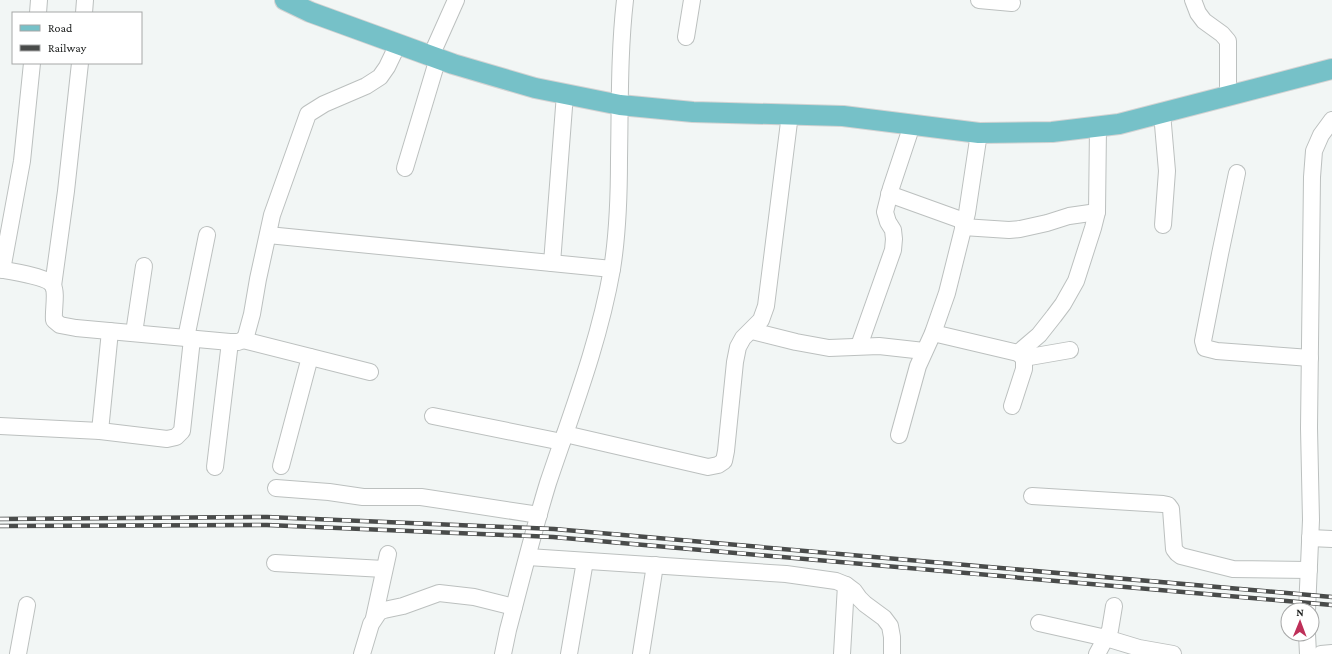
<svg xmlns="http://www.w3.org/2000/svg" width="1332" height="654" viewBox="0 0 1332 654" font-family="'Crimson Pro',serif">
<rect width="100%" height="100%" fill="#f2f6f5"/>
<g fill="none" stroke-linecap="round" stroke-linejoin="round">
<g stroke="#bcc0bf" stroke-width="18">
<g id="minor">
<polyline points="979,0 1012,3"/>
<polyline points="1193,0 1198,13 1204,21 1222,34 1228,41 1228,96"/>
<polyline points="38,13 39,0"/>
<polyline points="84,13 85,0"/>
<polyline points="686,37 692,0"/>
<polyline points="431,56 456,0"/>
<polyline points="1162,113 1167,171 1163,225"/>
<polyline points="405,168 438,58"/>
<polyline points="1237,173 1220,254 1203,341 1205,348 1217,351 1310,358"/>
<polyline points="889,194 964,221"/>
<polyline points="963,227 1009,230 1020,229 1047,223 1069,216 1097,212"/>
<polyline points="268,235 612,269"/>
<polyline points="552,263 565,94"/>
<path d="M0,269C11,272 48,276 53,286C57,293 53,311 54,320L60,325L76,328L230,342H238L243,340L246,336L252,314L258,279L272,215L308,114L324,104L366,86L380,77L387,67L398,44"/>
<polyline points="2,270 22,161 32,63"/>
<polyline points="53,286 66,191 80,63"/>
<polyline points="752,331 796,342 829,348 879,346 924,351"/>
<polyline points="134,333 144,266"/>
<polyline points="933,333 1018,353 1024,358 1024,369 1012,406"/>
<polyline points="186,338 207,235"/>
<polyline points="243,340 370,372"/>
<polyline points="859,346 893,250 894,239 893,230 888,222 885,212 891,188 912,125"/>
<polyline points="1018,353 1039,335 1054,316 1063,304 1076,281 1093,228 1097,212 1098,127"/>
<polyline points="1024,358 1070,350"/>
<polyline points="433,416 562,442"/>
<polyline points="0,426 100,431 167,439 176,437 182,431 192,339"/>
<polyline points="100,431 110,331"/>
<polyline points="565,434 708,467 718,465 724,461 726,451 735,362 738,347 743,338 761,320 766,306 790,114"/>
<polyline points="899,435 918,366 933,333 947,293 967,213 979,133"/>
<polyline points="281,466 310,357"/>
<polyline points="215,467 230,342"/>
<polyline points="276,488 329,492 363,497 421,497 539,515"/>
<polyline points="1032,496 1163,504 1168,505 1171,509 1174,549 1177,553 1181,556 1233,569 1309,570"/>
<polyline points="1310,538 1332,539"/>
<polyline points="528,557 786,574 836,581 846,585 854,591 859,598 865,604 884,618 890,626 892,637 892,654"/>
<polyline points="275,563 384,569"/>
<polyline points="1307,610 1311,520 1309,428 1312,177 1314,151 1321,135 1332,120"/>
<polyline points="374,618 388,554"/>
<polyline points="1039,623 1106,638 1139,648 1173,654"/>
<polyline points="1307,634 1308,654"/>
<polyline points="18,654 27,605"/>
<polyline points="362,654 371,624 379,612 384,610 403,606 439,593 474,597 514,607"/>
<path d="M503,654L508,630C521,581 533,532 548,483C572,412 599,343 612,269C618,232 619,196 619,159C620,106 619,52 625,0"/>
<polyline points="569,654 585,561"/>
<polyline points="641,654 655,565"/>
<polyline points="842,654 846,585"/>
<polyline points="1097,654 1110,630 1114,606"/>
<polyline points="1321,654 1332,653"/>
</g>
</g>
<g stroke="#d3d3d3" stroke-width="22">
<polyline id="major" points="285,0 310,12 453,64 535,88 620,105 693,112 843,116 979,133 1052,132 1119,124 1332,69"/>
</g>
<use href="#minor" stroke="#fff" stroke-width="16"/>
<use href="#major" stroke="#76c1c8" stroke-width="20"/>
<g stroke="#494b4a" stroke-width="4.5">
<g id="rail">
<polyline points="0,519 267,517 554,529 1332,597"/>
<polyline points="0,526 267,525 553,537 1332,605"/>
</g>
</g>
<use href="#rail" stroke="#fff" stroke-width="3" stroke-dasharray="9" stroke-linecap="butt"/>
</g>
<rect x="12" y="12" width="130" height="52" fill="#ffffff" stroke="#a6a7a7"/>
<rect x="20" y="25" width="20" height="6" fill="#76c1c8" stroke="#a6a7a7"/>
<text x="48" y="32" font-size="12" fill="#212322">Road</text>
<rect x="20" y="45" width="20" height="6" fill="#494b4a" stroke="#a6a7a7"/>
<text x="48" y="52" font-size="12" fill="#212322">Railway</text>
<g transform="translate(1300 622) rotate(1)"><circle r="19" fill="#ffffff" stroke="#a6a7a7"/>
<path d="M0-3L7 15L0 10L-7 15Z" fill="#be2f59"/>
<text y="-6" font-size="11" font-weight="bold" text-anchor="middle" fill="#212322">N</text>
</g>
</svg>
